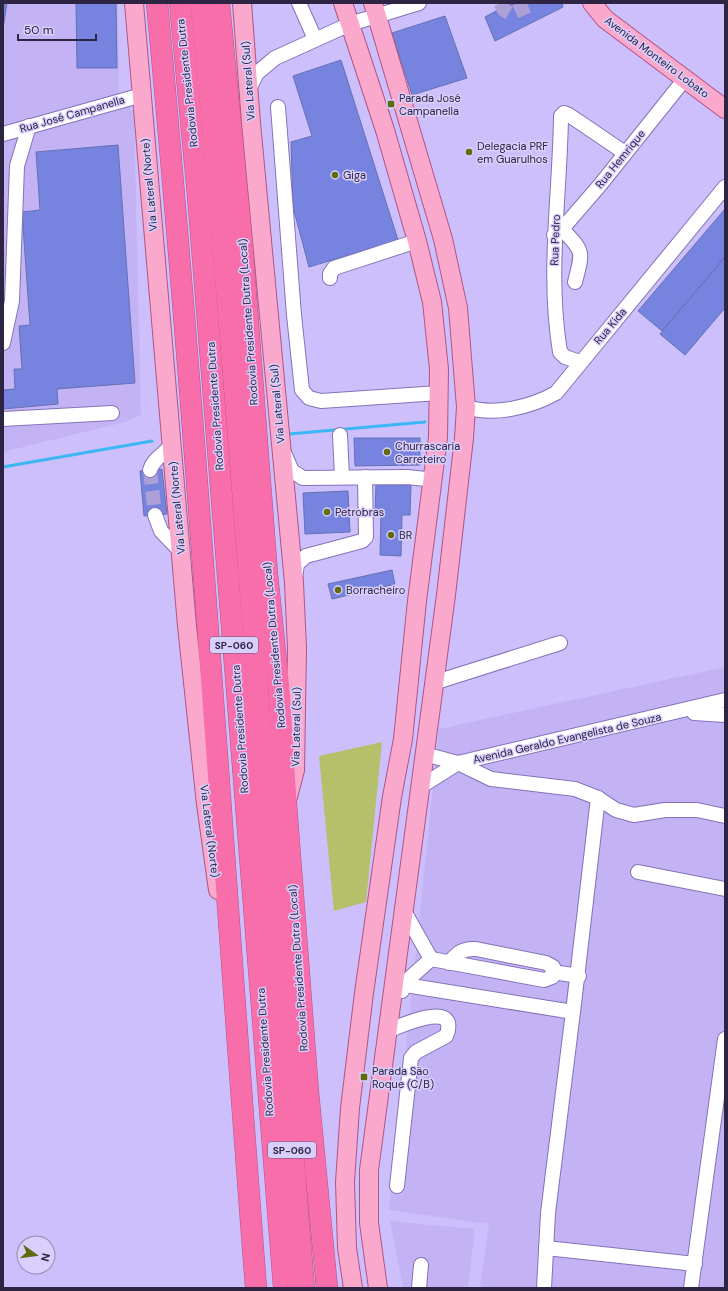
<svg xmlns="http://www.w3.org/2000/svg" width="728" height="1291" viewBox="0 0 728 1291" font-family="'DM Sans',sans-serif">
<rect width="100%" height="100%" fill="#cdbffc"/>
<g fill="#c3b3f5">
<polygon points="3,3 118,3 119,93 134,113 141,415 125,422 3,452"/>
<polygon points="725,667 725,1288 480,1288 489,1224 389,1210 439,729"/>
<polygon points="390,1221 475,1229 468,1288 403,1288"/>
</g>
<polygon fill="#b5c06b" points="382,742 366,902 334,911 319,756"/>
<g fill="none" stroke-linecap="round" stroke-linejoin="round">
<g stroke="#3cb7f4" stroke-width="3">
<polyline points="289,434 425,422"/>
<polyline points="3,467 152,441"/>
</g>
</g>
<g fill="#7684df" stroke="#6570b5">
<polygon points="3,3 7,3 3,28"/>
<polygon points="76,3 116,3 117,68 77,68"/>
<polygon points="511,3 562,3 563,7 495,41 485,17"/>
<polygon points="445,16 467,78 412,95 392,33"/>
<polygon points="341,60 398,240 309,267 293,207 291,142 312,136 293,76"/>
<polygon points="118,145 135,383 57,389 58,404 3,409 3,390 15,389 14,369 22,369 19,326 30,325 22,212 40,210 36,152"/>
<polygon points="725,209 725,257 662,331 638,311"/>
<polygon points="725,257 725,308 685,355 660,334"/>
<polygon points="354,438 420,438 420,465 355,466"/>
<polygon points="162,469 167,514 144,516 140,471"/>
<polygon points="376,484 411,485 410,515 402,515 401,556 380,555 381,514 375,514"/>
<polygon points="348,491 350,532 305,534 303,493"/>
<polygon points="392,570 395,584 332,599 328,584"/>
</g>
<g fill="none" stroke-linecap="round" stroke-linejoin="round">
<g stroke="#ada0d7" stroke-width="14" stroke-dasharray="14 7" stroke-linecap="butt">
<polyline points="500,3 504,10 511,14 534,3"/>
<polyline points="150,470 155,515"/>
</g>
<g stroke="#8472b8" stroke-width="16">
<g id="minor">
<polyline points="299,3 315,39"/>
<polyline points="249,89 257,73 275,58 350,24 419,3"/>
<polyline points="278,107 294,315 302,390 309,398 321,401 439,393"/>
<polyline points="3,134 142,95"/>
<path d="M562,229C584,252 583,251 575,282"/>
<polyline points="554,235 562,229 600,185 684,80"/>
<polyline points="330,278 330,274 334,268 417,241"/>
<polyline points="3,343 12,301 17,166 29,126"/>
<path d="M580,362L565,357L560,352C547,273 560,195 561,116L564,113L569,115L625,153"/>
<path d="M466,407C495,416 531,407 556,393L725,187"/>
<polyline points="3,419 112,413"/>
<polyline points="340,435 342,477"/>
<polyline points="285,455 292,471 303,478 407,477 426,479"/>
<path d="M150,470C153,458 166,454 172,443"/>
<polyline points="155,515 161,531 181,552"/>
<polyline points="295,578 297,564 306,556 362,541 366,537 365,477"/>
<polyline points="433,683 560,643"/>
<polyline points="694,713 725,715"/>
<polyline points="424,754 458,763 491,779 575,789 598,798 616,810 634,815 665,810 697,810 725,816"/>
<polyline points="420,787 458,763 725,700"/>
<polyline points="638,872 725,889"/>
<polyline points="404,911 431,959"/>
<polyline points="553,972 579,976"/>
<polyline points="393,983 573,1012 548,1213 544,1288"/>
<path d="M402,991V985L431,959L544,980L552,977L553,967L546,963L476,949C463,948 457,953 449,963"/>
<polyline points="573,1012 598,798"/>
<path d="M387,1031C398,1027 443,1006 448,1023C449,1028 448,1032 446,1036L416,1052L411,1058L397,1186"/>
<polyline points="546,1248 695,1264"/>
<polyline points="419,1288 421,1265"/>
<polyline points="691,1288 725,1039"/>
</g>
</g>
<g stroke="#b05486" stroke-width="20">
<g id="major">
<polyline points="134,3 187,626 206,804 218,890"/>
<polyline points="242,3 251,123 294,583 297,648 295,770 288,797"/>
<polyline points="343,3 385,130 417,241 432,302 439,369 438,437 417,601 403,739 392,797 364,993 350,1108 345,1182 347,1248 353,1288"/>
<polyline points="373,3 443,239 458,308 466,407 464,438 446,595 369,1170 369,1223 378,1288"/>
<polyline points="592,3 605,19 725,109"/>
</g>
</g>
<g stroke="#b05486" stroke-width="22">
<g id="highway">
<path d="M157,3C197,431 223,860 256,1288"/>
<polyline points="180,3 198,196 284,1288"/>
<path d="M201,3C242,431 268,860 304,1288"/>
<polyline points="219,3 242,244 267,573 279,690 286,803 308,1091 327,1288"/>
</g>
</g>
<use href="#minor" stroke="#fff" stroke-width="14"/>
<use href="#major" stroke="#faa8cc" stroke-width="18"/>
<use href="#highway" stroke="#f76eaa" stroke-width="21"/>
</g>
<g fill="#626a0e" stroke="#d9cffd" stroke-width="1.5">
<rect x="387" y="100" width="8" height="8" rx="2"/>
<circle cx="469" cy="152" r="4"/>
<circle cx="335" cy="175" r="4"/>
<circle cx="387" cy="452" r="4"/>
<circle cx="327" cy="512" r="4"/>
<circle cx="391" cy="535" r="4"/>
<circle cx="338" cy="590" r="4"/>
<rect x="360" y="1073" width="8" height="8" rx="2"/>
</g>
<g text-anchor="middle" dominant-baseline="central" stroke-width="3" stroke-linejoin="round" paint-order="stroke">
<g fill="#d9cffd" stroke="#60577a" stroke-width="1">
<rect x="210" y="637" width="48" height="16" rx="3"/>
<rect x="268" y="1142" width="48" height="16" rx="3"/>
</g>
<g font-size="10" font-weight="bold" fill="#2c2442">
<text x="234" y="645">SP-060</text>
<text x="292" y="1150">SP-060</text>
</g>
<g font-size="11" fill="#2c2442" stroke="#d9cffd">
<text transform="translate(657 57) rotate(37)">Avenida Monteiro Lobato</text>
<text transform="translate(248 81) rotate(-94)">Via Lateral (Sul)</text>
<text transform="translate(187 83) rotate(-96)">Rodovia Presidente Dutra</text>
<text transform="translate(72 114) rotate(-16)">Rua José Campanella</text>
<text transform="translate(620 159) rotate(-51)">Rua Hemrique</text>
<text transform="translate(149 185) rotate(-95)">Via Lateral (Norte)</text>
<text transform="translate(555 240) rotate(-88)">Rua Pedro</text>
<text transform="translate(248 322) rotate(-94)">Rodovia Presidente Dutra (Local)</text>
<text transform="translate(610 326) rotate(-50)">Rua Kida</text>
<text transform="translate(277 404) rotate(-95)">Via Lateral (Sul)</text>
<text transform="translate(215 406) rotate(-94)">Rodovia Presidente Dutra</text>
<text transform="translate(177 508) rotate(-95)">Via Lateral (Norte)</text>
<text transform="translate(274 645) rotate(-95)">Rodovia Presidente Dutra (Local)</text>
<text transform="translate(296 727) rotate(-89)">Via Lateral (Sul)</text>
<text transform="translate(240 729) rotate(-94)">Rodovia Presidente Dutra</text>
<text transform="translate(567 738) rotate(-13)">Avenida Geraldo Evangelista de Souza</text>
<text transform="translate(210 831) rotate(83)">Via Lateral (Norte)</text>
<text transform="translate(298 968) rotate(-94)">Rodovia Presidente Dutra (Local)</text>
<text transform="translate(265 1052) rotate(-94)">Rodovia Presidente Dutra</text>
</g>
<g font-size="11" fill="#2c2442" stroke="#d9cffd" text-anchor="start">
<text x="399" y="98">Parada José<tspan x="399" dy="13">Campanella</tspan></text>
<text x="477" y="146">Delegacia PRF<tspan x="477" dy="13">em Guarulhos</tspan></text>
<text x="343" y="175">Giga</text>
<text x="395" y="446">Churrascaria<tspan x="395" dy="13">Carreteiro</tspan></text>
<text x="335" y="512">Petrobras</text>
<text x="399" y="535">BR</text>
<text x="346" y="590">Borracheiro</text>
<text x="372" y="1071">Parada São<tspan x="372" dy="13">Roque (C/B)</tspan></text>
</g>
</g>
<rect width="728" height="1291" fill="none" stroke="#2c2442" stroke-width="8"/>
<g transform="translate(36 1255) rotate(104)"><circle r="19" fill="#d9cffd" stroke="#948bb2"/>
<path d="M0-3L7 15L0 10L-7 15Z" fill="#626a0e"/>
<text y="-6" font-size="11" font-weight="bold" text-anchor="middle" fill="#2c2442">N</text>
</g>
<path d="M18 34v6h78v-6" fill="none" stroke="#2c2442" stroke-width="2"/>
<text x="24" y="34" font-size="12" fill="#2c2442" stroke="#d9cffd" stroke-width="3" paint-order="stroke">50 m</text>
</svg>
